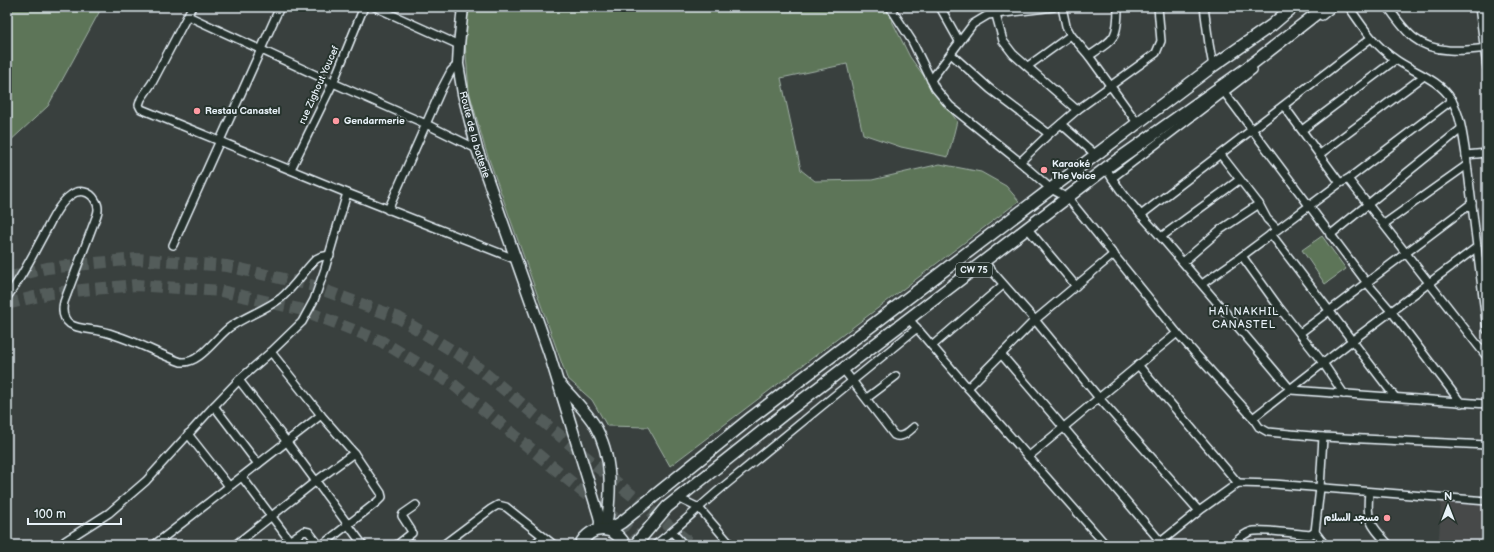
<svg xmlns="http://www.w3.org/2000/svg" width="1494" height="552" viewBox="0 0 1494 552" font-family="'Balsamiq Sans','Playpen Sans Arabic',sans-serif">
<rect width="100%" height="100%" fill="#39403e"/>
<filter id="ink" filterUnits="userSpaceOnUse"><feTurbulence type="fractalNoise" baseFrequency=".025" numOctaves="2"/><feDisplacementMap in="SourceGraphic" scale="8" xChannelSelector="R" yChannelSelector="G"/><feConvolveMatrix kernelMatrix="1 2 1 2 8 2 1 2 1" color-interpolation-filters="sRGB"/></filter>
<g filter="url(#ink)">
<polygon fill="#46494a" points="1441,501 1487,504 1487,545 1432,545 1439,537"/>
<g fill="#5d7458" stroke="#a2b2a8">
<polygon points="7,7 102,7 48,106 7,144"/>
<polygon points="470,7 885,7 910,57 957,121 948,157 901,147 863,134 847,64 781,78 801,170 815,181 872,180 940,164 981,172 1006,186 1019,201 670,466 648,427 607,426 592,400 567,378 485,148 469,91 464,32"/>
<polygon points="1322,236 1346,269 1325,284 1302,250"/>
</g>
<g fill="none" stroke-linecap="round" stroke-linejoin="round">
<g stroke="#535b5a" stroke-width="12" stroke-dasharray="12 6" stroke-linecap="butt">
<polyline points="7,278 47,268 136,259 227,266 310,285 399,318 471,362 692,545"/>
<polyline points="7,304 50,293 136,285 221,291 303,310 381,341 454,385 647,545"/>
</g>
<g stroke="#e8f1f8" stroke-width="10">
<g id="minor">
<polyline points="192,7 152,83 141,99 139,105 141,109 347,193 515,259"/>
<polyline points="375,7 459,45"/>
<polyline points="890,7 912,41 935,88 950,106 1020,162 1051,189 1068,198 1177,333 1253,418 1259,427 1268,432 1323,437 1487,445"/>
<polyline points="940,7 959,41"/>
<polyline points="1062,7 1066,26 1071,35 1089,56 1138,124"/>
<polyline points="1204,7 1209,44 1213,66"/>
<path d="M1349,7C1362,26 1375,46 1395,59C1413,72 1439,79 1451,99C1461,115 1463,137 1466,155L1487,330"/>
<path d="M1388,7C1395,17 1404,30 1414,38C1434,54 1464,51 1487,48"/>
<polyline points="1479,7 1487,67"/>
<polyline points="996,15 1003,41 1013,54 1077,110"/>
<polyline points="188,16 333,83 426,124 477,149"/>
<polyline points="1322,16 1333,7"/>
<polyline points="951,54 990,89 1049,134"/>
<path d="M1089,56C1114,39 1118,39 1118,7"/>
<polyline points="1028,66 1071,35"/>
<polyline points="931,80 973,24 988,15 1054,7"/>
<polyline points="1221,88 1367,283 1391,311 1461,403"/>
<polyline points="1284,106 1340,183"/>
<polyline points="1061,124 1096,155"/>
<polyline points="1302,130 1395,60"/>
<polyline points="1320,154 1424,76"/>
<polyline points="1221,155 1259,204 1267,219 1277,229"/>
<polyline points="1466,155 1487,153"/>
<polyline points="1020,162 1049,134 1077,110 1156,53 1161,41 1158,7"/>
<path d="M1106,168C1122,197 1146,219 1167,244C1208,292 1250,341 1291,390L1487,404"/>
<polyline points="291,169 333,83 364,7"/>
<polyline points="1112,178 1253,70"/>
<polyline points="1348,179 1487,357"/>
<polyline points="388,210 441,90 451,71 458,64"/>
<polyline points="1141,215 1371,38"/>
<polyline points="1384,224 1467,165"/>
<polyline points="1028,229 1076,286"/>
<polyline points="1271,234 1395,397"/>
<polyline points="1330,235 1461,129"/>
<polyline points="1161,237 1239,180"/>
<polyline points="173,245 280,7"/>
<polyline points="1242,256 1278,306 1323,363 1344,394"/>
<polyline points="984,262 1035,320 1099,398 1199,511"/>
<polyline points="1183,262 1220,230 1259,204"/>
<polyline points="1202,284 1242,256 1340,183 1348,179 1452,100"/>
<path d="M7,297C21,279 32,256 43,236C51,222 58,204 71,195C79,189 90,191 95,200C100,207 98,213 95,220L64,302C62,310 62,318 70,324C77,329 91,329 100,331C129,337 153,352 181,362C200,364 215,338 230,327C246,316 265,310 281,298C294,287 304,271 316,259L320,257L330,255"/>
<polyline points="909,319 968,388 1106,545"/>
<polyline points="1300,333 1472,203"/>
<polyline points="932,346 1003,285"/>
<polyline points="271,352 321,415 354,453 381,493 382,497 377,502 322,545"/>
<polyline points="1001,354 1161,542"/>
<polyline points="1138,365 1238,483"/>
<path d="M843,369L894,435C902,439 908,432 914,427"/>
<polyline points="239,380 287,442 363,545"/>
<polyline points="968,388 1035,320 1114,254"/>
<polyline points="867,398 896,376"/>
<polyline points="214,406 258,464"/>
<polyline points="1253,418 1353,340 1477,247"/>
<polyline points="188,434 229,486"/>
<polyline points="1028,457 1177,333"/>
<polyline points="242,477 293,545"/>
<path d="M1369,492C1366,521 1370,524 1389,545"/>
<polyline points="678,498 699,508 731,545"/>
<polyline points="672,532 684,545"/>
<polyline points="1315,532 1320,488 1323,437"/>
<polyline points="65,541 109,513 146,481 214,406 239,380 271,352 302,322 314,300 325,269 347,193"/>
<polyline points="289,541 304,531 309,532 319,545"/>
<polyline points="154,545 321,415"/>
<polyline points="235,545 316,481 354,453"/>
<polyline points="397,545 412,533 411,530 402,516 403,514 416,505"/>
<polyline points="443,545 491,509 498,505 506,507 554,545"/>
<polyline points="533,545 543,537"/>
<path d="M655,545C679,527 701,505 724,486C788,433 853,381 917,328"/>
<polyline points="1157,545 1199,511 1238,483 1274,484 1487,501"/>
<path d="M1232,545C1238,540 1243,534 1250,532C1260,528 1298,534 1310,535L1315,532L1325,545"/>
</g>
</g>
<g stroke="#e8f1f8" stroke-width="13">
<g id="secondary">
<path id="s1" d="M463,7L459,45L458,64L463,94L477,149L549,353L599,516L600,522L599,530"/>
<path d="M560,384C572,397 585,410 594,424C614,457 611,494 606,530"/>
</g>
</g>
<g stroke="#e8f1f8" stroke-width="14">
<g id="primary">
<polyline points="609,530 622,522 752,417 1044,194 1213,66 1272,25 1293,7"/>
<path d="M580,545C591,524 614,525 625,545"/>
<polyline points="635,545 667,507 784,414 1106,168 1243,71 1325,7"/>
</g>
</g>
<use href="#minor" stroke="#26332d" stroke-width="7"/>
<use href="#secondary" stroke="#26332d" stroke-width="10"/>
<use href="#primary" stroke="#26332d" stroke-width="11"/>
</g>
</g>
<g fill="#ff9aa2" stroke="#26332d" stroke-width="1.5">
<circle cx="197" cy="111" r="4"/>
<circle cx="336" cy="121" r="4"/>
<circle cx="1044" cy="170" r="4"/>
<circle cx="1387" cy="518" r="4"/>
</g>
<g text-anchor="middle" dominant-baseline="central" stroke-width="4" stroke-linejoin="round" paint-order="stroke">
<rect fill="#26332d" stroke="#aeb8bb" stroke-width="1" x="956" y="263" width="36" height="14" rx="3"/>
<g font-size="9" font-weight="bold" fill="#e8f1f8">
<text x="974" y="270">CW 75</text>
</g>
<g font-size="10" fill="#e8f1f8" stroke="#26332d">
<text transform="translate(319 85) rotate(-66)">rue Zighout Youcef</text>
<text stroke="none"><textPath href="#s1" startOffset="130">Route de la batterie</textPath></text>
</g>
<g font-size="10" font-weight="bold" fill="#e8f1f8" stroke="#26332d" text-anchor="start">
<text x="205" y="111">Restau Canastel</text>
<text x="344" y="121">Gendarmerie</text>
<text x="1052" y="164">Karaoké<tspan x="1052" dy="12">The Voice</tspan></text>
<text x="1379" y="518" text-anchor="end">مسجد السلام</text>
</g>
<g font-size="11" letter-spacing="1" fill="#e8f1f8" stroke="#26332d">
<text x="1244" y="311">HAÏ NAKHIL<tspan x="1244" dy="13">CANASTEL</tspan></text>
</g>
</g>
<rect width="1494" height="552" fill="none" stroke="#26332d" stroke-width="24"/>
<rect x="12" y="12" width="1470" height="528" fill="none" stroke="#e8f1f8" stroke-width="1.5" filter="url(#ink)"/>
<g transform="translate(1448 506)" stroke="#26332d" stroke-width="3" paint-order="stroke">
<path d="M0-3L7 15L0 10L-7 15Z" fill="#e8f1f8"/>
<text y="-6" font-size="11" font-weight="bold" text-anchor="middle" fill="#e8f1f8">N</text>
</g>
<path d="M28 518v6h93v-6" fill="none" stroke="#e8f1f8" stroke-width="2"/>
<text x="34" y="518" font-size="12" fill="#e8f1f8" stroke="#26332d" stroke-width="3" paint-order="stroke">100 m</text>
</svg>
